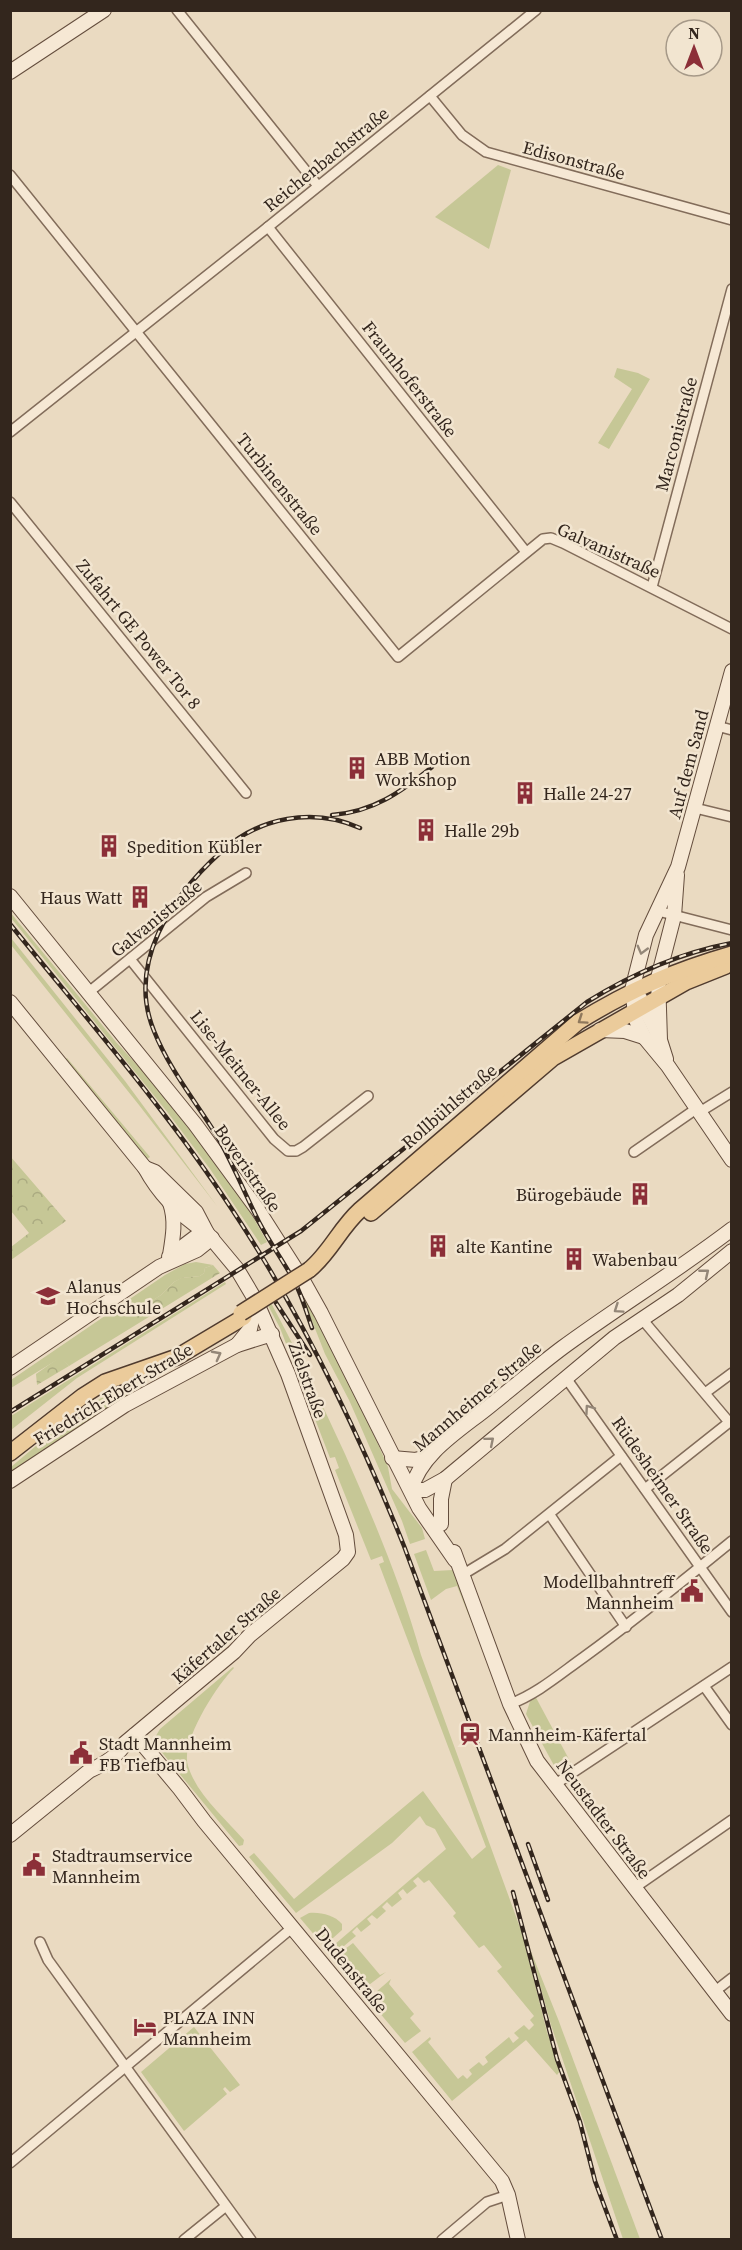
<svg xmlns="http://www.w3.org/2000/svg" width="742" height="2250" viewBox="0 0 742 2250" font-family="'Source Serif 4',serif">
<defs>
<pattern id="forest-crowns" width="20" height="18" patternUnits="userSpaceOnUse" patternTransform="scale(1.5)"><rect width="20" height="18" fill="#c6c796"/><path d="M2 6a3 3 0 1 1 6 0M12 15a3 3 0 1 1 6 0" fill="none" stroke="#abab81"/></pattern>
</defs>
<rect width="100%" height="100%" fill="#eadac1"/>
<g fill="#c6c796">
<polygon points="498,165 511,170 489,249 435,217"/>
<polygon points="617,368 638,373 650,379 609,449 598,443 632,389 614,377"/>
<polygon points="10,912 116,1042 160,1090 159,1091 182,1120 184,1119 238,1190 267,1242 261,1245 210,1169 168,1113 11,918"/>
<polygon points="11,938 125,1081 217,1206 139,1105 11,945"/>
<polygon points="67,1058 150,1157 147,1159 64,1060"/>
<polygon points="196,1262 213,1265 205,1268 204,1273 200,1276 182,1278 174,1282 161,1295 130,1315 148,1313 152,1315 69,1366 60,1358 11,1388 11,1380 165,1275 185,1264"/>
<polygon points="296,1280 357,1396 388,1467 392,1489 422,1528 425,1539 410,1544 402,1521 349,1400 325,1354"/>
<polygon points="225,1282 226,1284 77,1378 11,1430 11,1416"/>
<path d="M266,1294C295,1346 320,1400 345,1454C374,1520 402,1586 421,1655L522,1933L547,2032L560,2071L557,2075L526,2040L452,2101L412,2052L430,2037L431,2039L428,2042L458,2079L463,2075L467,2079L472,2074L469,2070L479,2062L483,2066L488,2062L485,2057L509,2037L513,2043L519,2038L514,2033L524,2025L529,2030L534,2025L530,2020L534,2016L497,1971L502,1967L484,1945L479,1948L453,1916L456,1913L429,1880L424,1883L418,1877L413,1881L417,1886L407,1894L403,1889L398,1893L402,1899L392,1907L387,1902L382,1907L386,1911L377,1919L372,1915L367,1919L371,1924L361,1932L357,1927L352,1932L356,1936L332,1956L327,1951L446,1849L435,1829L426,1825L420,1816L392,1843L296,1913L249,1857L254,1853L294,1899L423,1791L472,1859L486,1847L379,1564L384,1562L382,1556L371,1560L335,1470L339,1468L335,1457L330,1458L280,1328L263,1296Z"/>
<polygon points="123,1383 131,1396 98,1414 11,1474 11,1467 56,1429"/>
<polygon points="426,1550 434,1571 453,1570 479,1636 477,1636 457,1586 446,1589 431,1600 414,1554"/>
<path d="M233,1667L234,1668C217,1685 180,1742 188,1766C197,1795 225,1818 244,1840L243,1845L239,1846L155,1744L154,1739L160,1729Z"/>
<polygon points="533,1692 571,1763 557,1771 526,1714"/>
<path d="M309,1913C321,1912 334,1915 342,1924V1930L333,1938L322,1944L300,1918Z"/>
<polygon points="353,1943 380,1975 386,1972 361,1991 333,1958"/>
<polygon points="530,1949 558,2019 640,2239 623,2239 551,2025"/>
<polygon points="391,1979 389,1984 414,2014 410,2018 421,2031 405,2043 368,1999"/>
<polygon points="194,2027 240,2085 230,2092 225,2087 223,2089 227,2094 184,2131 141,2072"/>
</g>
<g fill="url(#forest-crowns)">
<polygon points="10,1156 66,1221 11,1260 11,1247 29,1233 11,1211"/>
<polygon points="213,1265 220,1273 152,1315 148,1313 136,1319 130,1314 161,1295 174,1282 181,1278 200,1276 204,1273 205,1268"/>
<polygon points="60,1357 69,1366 37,1385 36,1374"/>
</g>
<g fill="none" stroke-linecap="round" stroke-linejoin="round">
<g stroke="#826c5a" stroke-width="12">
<g id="street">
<polyline points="177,10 318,186"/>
<polyline points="430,96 462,135 486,152 732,220"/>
<polyline points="10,175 398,657 543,539 551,538 563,543 732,629"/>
<polyline points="268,227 526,552"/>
<polyline points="10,432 268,227 536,10"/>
<polyline points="10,502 246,793"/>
<polyline points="652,587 732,289"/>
<polyline points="717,726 732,730"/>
<polyline points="695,808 732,817"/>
<polyline points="658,911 732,930"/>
<polyline points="130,959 274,1139 288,1151 296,1151 303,1147 368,1096"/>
<polyline points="89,992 206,897 246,873"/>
<polyline points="698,1113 732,1092"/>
<polyline points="634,1152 696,1109"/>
<polyline points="642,1319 729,1422"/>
<polyline points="566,1378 732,1612"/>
<polyline points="705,1393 732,1373"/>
<polyline points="645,1489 732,1420"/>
<polyline points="550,1515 626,1627"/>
<polyline points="462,1575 505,1549 621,1456"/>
<polyline points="704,1686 732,1725"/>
<path d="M510,1704C537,1694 560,1674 584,1657C635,1620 683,1581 732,1541"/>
<polyline points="554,1785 732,1667"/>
<polyline points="634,1888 732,1820"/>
<polyline points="40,1942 48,1960 251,2240"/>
<polyline points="714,1992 732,1978"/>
<polyline points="10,2163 293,1927"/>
<polyline points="184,2240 226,2206"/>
<polyline points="442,2240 487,2202 508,2195"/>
</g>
</g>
<g stroke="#644d3d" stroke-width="16">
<g id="secondary">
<polyline points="10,72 104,10"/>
<polyline points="732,671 678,867 646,935 632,990 636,1020 644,1037 668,1066 732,1160"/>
<polyline points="10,896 195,1124 258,1210 302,1279 321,1313 419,1508 455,1560"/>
<polyline points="640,998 659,1037"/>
<path d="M10,1002L145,1168C159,1194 180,1215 204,1231"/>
<polyline points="600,1030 625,1031 644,1037"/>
<polyline points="666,1059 660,1040 658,978 674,916 677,875"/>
<path d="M170,1203C176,1220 173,1237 170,1255"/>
<polyline points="169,1257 197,1236 207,1233"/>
<polyline points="237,1345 250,1329 256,1301"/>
<polyline points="10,1368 159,1267 197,1250 212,1238"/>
<polyline points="392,1458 416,1460 429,1456"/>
<polyline points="10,1481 125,1405 237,1345 272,1334"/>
<path d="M411,1490C421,1452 462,1429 491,1405C515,1386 538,1366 562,1348C618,1307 677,1271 732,1229"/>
<polyline points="411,1490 425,1490 445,1479 614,1338 678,1295 732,1251"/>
<polyline points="441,1524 441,1499 445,1479"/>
<polyline points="454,1552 510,1704 537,1761 732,2014"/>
<polyline points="135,1735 180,1789 204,1821 502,2181 508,2195 518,2240"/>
<path d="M10,1835L89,1771C102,1765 119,1756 125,1743L234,1652L250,1635L343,1559L348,1552L346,1535L288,1374L256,1301L237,1269L207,1233L196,1212L155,1172L145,1168"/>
</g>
</g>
<g stroke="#503b2e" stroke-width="18">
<g id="primary">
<polyline points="371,1213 553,1058 686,982 726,966"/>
<path d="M309,1270C330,1253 340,1228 360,1210L578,1022C630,990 673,971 732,954"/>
<polyline points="10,1453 83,1396 105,1382 177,1357 244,1317"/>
</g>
</g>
<use href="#street" stroke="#f6e8d4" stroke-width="9"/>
<use href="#secondary" stroke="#f6e8d4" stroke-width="14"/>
<use href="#primary" stroke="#ebcb9b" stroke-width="15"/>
<g stroke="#33261d" stroke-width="4.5">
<g id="rail">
<path d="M332,815C373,812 401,792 432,767"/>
<path d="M10,924C86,1018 167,1110 233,1211C303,1317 357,1429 404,1546L662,2240"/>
<polyline points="269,1292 310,1355"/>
<path d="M312,1328C306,1311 301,1292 292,1277C281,1258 269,1241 259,1222C245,1194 233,1164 217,1136C196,1102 169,1069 154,1031C126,963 172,896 221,852C259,817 313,807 360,828"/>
<path d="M10,1412L301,1231L587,1002C632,974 679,953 732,943"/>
<polyline points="528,1844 548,1900"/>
<polyline points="513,1892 557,2059 580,2122 595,2181 617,2240"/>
</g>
</g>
<use href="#rail" stroke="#f2e5d0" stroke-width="2" stroke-dasharray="7" stroke-linecap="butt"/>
<g stroke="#503b2e" stroke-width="18" stroke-linecap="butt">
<polyline id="primary-bridge" points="241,1313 309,1270"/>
</g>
<use href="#primary-bridge" stroke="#ebcb9b" stroke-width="15"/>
</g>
<defs><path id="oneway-chevron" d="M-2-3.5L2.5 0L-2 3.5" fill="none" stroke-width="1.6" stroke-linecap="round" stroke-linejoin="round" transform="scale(1.5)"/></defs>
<g stroke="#948778">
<use href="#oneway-chevron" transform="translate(642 950) rotate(105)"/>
<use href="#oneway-chevron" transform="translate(705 1273) rotate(-39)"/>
<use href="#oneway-chevron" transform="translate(618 1309) rotate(146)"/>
<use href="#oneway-chevron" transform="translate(217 1355) rotate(-28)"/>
<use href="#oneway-chevron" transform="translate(589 1409) rotate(-125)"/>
<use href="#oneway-chevron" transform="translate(490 1441) rotate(-40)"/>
</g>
<use stroke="#8f785c" href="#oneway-chevron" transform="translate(582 1020) rotate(146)"/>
<defs>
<g id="building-bare" transform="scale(1.8)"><path d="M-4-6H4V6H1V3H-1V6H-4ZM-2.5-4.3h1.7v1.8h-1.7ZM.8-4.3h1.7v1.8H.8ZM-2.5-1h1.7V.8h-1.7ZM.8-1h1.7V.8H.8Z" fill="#8c2f38" stroke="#f2e5d0" stroke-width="2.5" paint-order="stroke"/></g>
<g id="university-bare" transform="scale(1.8)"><path d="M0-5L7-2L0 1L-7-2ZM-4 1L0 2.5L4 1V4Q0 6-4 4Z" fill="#8c2f38" stroke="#f2e5d0" stroke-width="2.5" paint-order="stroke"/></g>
<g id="civic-bare" transform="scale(1.8)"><path d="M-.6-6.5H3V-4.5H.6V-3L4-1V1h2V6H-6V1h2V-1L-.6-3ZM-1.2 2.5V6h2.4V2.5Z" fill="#8c2f38" stroke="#f2e5d0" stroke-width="2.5" paint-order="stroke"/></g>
<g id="station-bare" transform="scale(1.8)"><path d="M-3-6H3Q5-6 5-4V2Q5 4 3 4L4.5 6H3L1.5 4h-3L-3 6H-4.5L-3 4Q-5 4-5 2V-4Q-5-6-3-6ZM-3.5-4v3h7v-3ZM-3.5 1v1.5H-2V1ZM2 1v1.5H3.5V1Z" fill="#8c2f38" stroke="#f2e5d0" stroke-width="2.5" paint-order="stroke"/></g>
<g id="hotel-bare" transform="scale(1.8)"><path d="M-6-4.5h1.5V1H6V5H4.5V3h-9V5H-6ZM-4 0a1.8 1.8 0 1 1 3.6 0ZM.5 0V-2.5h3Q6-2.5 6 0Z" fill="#8c2f38" stroke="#f2e5d0" stroke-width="2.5" paint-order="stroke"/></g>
</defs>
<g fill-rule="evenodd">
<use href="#building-bare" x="357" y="768"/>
<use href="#building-bare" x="525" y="793"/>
<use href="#building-bare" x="426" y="830"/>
<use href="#building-bare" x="109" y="846"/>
<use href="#building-bare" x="140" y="897"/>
<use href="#building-bare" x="640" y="1194"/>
<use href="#building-bare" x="438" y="1246"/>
<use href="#building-bare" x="574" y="1259"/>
<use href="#university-bare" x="48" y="1296"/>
<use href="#civic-bare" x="692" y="1591"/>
<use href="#station-bare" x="470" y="1734"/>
<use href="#civic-bare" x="81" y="1753"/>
<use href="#civic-bare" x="34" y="1865"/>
<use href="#hotel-bare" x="145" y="2027"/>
</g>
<g text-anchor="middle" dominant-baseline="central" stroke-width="5" stroke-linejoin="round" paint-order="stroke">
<g font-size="18" fill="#33261d" stroke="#f2e5d0">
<text transform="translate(326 159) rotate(-39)">Reichenbachstraße</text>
<text transform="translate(574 160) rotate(15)">Edisonstraße</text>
<text transform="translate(410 379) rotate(52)">Fraunhoferstraße</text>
<text transform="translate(676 434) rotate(-75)">Marconistraße</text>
<text transform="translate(280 484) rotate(51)">Turbinenstraße</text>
<text transform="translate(609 550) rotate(24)">Galvanistraße</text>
<text transform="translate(139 634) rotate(51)">Zufahrt GE Power Tor 8</text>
<text transform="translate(688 764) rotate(-75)">Auf dem Sand</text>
<text transform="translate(156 918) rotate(-39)">Galvanistraße</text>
<text transform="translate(241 1070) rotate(51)">Lise-Meitner-Allee</text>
<text transform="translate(449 1106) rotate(-41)">Rollbühlstraße</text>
<text transform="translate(248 1168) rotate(55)">Boveristraße</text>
<text transform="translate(308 1380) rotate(70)">Zielstraße</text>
<text transform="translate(113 1394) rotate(-31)">Friedrich-Ebert-Straße</text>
<text transform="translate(477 1396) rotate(-40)">Mannheimer Straße</text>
<text transform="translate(663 1485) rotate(55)">Rüdesheimer Straße</text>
<text transform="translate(226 1635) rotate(-41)">Käfertaler Straße</text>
<text transform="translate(604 1819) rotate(53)">Neustadter Straße</text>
<text transform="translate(352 1970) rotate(51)">Dudenstraße</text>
</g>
<g font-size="18" fill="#33261d" stroke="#f2e5d0" text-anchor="start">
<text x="375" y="758">ABB Motion<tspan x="375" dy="21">Workshop</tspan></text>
<text x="543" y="793">Halle 24-27</text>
<text x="444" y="830">Halle 29b</text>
<text x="127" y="846">Spedition Kübler</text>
<text x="122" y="897" text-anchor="end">Haus Watt</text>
<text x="622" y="1194" text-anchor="end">Bürogebäude</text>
<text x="456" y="1246">alte Kantine</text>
<text x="592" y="1259">Wabenbau</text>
<text x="66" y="1286">Alanus<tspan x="66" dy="21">Hochschule</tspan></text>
<text x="674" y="1581" text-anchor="end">Modellbahntreff<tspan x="674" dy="21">Mannheim</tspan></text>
<text x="488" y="1734">Mannheim-Käfertal</text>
<text x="99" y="1743">Stadt Mannheim<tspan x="99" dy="21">FB Tiefbau</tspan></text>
<text x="52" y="1855">Stadtraumservice<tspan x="52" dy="21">Mannheim</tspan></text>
<text x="163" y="2017">PLAZA INN<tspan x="163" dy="21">Mannheim</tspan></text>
</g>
</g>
<rect width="742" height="2250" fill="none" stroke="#33261d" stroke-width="24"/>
<g transform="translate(694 48)"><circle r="28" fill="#f2e5d0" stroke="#a69988" stroke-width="1.5"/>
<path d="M0-4.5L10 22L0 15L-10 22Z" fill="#8c2f38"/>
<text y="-9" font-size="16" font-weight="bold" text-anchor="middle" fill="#33261d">N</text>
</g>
</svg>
